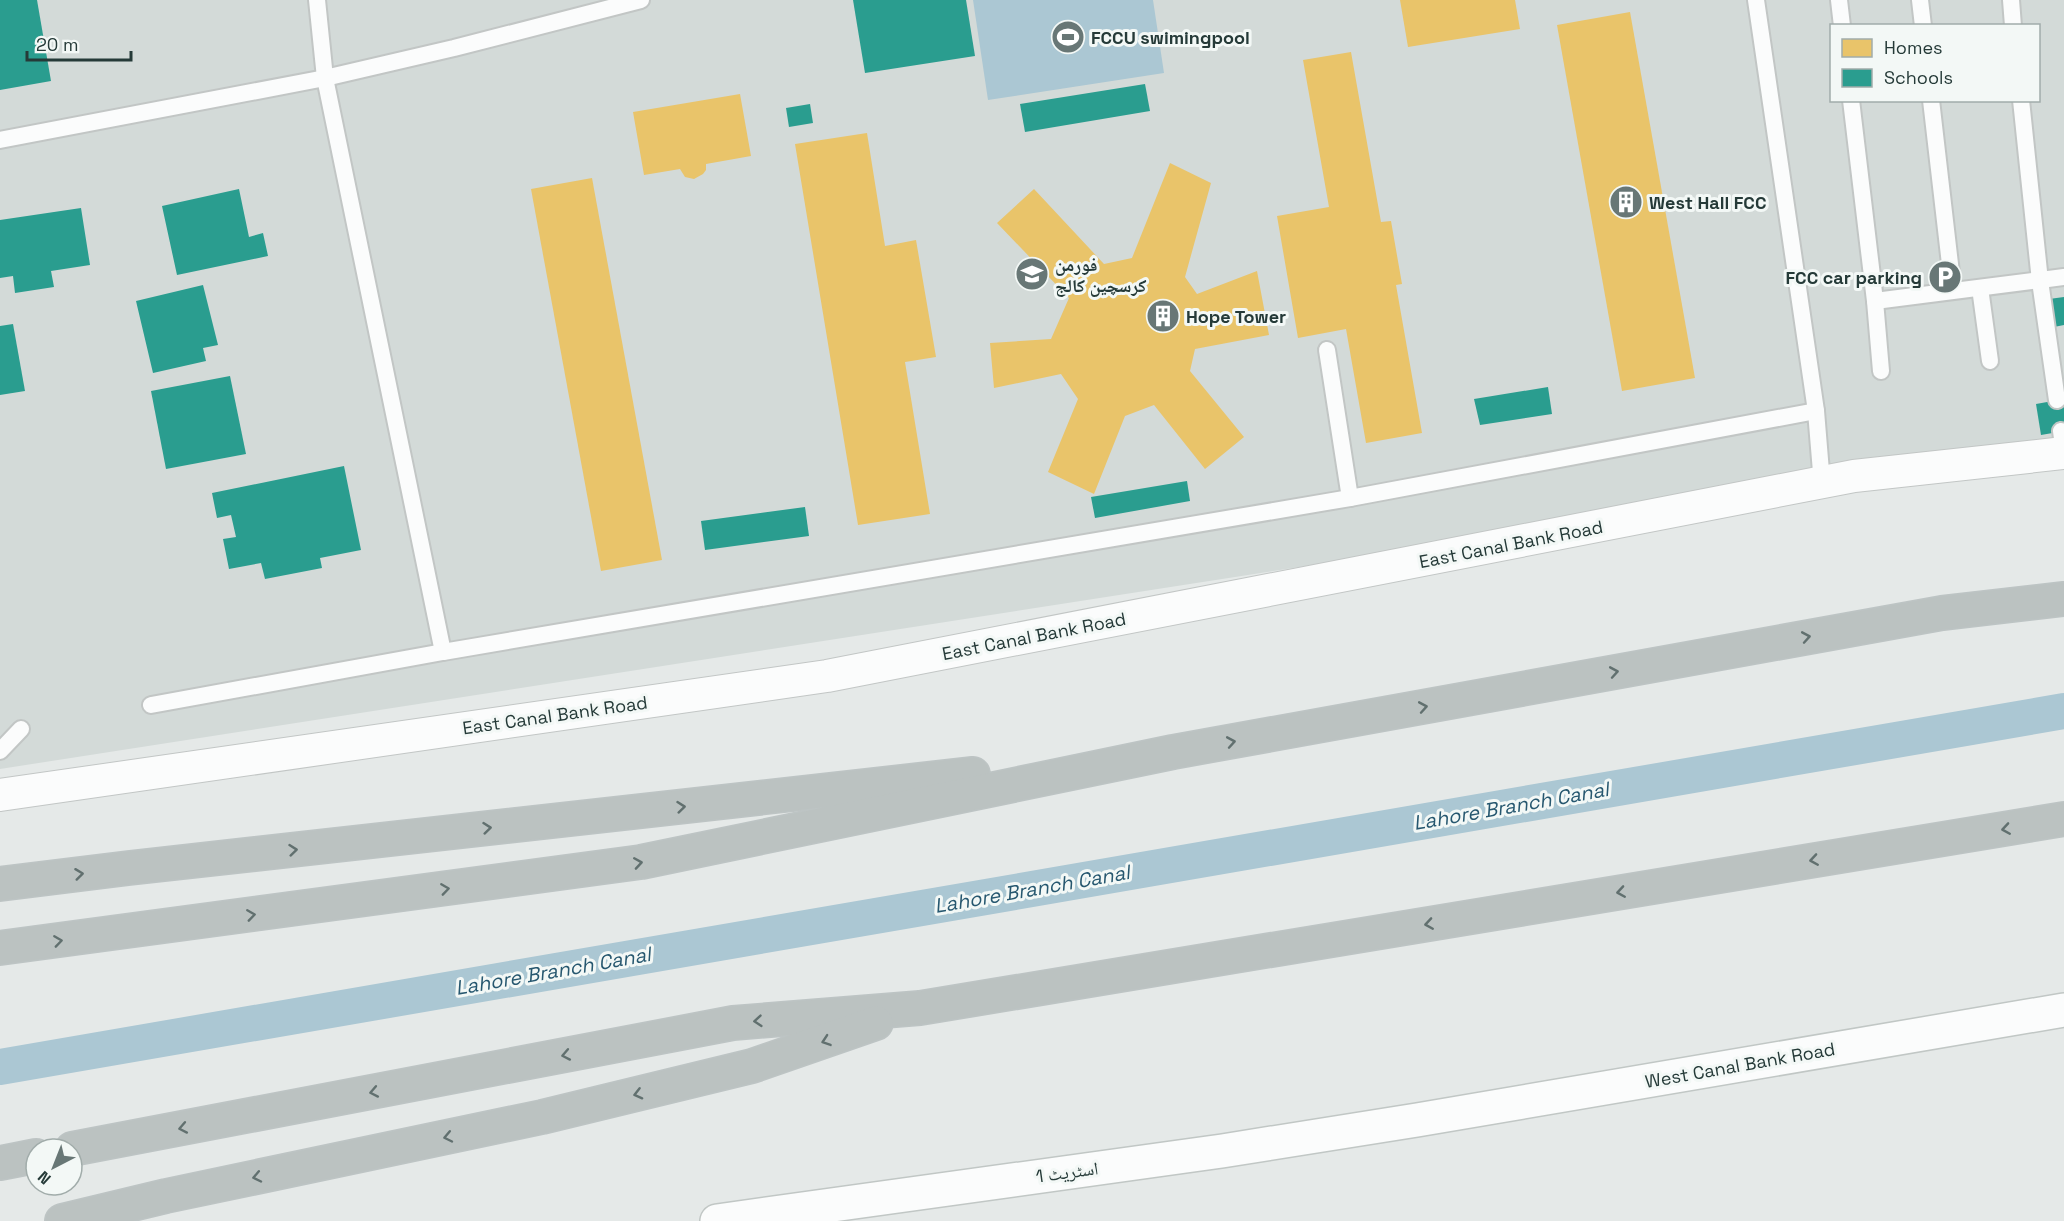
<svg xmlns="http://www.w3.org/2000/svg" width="2064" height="1221" viewBox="0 0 2064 1221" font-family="'Space Grotesk','Noto Naskh Arabic',sans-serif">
<rect width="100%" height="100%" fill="#e5e9e8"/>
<path fill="#d3dad8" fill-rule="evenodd" d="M0,0H2064V448L0,769ZM1832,26H2038V100H1832Z"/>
<polygon fill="#abc7d3" points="973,0 1153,0 1164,73 988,100"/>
<g fill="#e9c46a">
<polygon points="1400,0 1515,0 1520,29 1408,47"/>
<polygon points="1630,12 1695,378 1622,391 1557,25"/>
<polygon points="1351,52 1381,222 1391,221 1402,284 1396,285 1422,433 1366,443 1346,329 1298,338 1277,216 1329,207 1303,60"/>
<polygon points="740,94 751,156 706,164 706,170 703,174 694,179 685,177 680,169 644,175 633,112"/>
<polygon points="867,133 885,246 916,240 936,357 905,362 930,514 858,525 795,144"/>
<polygon points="1170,163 1211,183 1185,277 1197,294 1257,271 1269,335 1195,349 1190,371 1244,437 1205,469 1154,405 1125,416 1094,494 1048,472 1078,399 1061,374 994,388 990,343 1051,339 1069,298 997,223 1034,189 1104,264 1132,258"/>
<polygon points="592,178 662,560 601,571 531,189"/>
</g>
<g fill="#2a9d8f">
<polygon points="0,0 37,0 51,81 0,90"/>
<polygon points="853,0 966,0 975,56 865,73"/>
<polygon points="1145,84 1150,111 1025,132 1020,104"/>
<polygon points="810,104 813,123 789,127 786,108"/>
<polygon points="239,189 249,237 263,233 268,256 177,275 162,206"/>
<polygon points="81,208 90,265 51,271 54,287 15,293 13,276 0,278 0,220"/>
<polygon points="203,285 218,345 203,348 206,361 153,373 136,301"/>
<polygon points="2064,297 2064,325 2054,327 2049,299"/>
<polygon points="13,324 25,391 0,395 0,326"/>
<polygon points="230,376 246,454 166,469 151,391"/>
<polygon points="1548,387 1552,414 1480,425 1474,399"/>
<polygon points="2064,399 2064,431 2041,435 2036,404"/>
<polygon points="344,466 361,550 320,558 322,568 265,579 261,563 229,569 223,539 236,537 231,515 217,518 212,493"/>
<polygon points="1187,481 1190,501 1095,518 1091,497"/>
<polygon points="805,507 809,536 705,550 701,521"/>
</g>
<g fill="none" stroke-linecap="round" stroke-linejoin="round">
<polyline stroke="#abc7d3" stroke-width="36" points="0,1067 2064,711"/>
<g stroke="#c2c6c5" stroke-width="20">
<g id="lane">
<polyline points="317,0 325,78 443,652 1350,498 1816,411"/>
<polyline points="1756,0 1816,411 1822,484"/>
<polyline points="1839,0 1842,26"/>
<polyline points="1920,0 1923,26"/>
<polyline points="2011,0 2013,26"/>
<polyline points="1851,100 1875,301 1881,371"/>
<polyline points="1931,100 1953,290"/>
<polyline points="2021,100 2040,281 2057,400"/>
<polyline points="0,140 325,78 454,48 641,0"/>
<polyline points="1980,288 1990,361"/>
<polyline points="1875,301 2064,277"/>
<polyline points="1327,350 1350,498"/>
<polyline points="2061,431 2064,453"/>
<polyline points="151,705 443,652"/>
<polyline points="0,751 21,729"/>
</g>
</g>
<g stroke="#c2c6c5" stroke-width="34">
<polyline id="street" points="0,795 827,676 1854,476 2064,453"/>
</g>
<g stroke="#c1c7c5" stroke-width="36">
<polyline id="secondary" points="717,1221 1222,1151 1417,1120 2064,1010"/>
</g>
<g stroke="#bdc4c4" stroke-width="36">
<g id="highway">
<polyline points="0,884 129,868 973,774"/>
<polyline points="0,948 641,862 1173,752 1942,613 2064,599"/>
<polyline points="72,1149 733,1023 920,1008 2064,819"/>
<polyline points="0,1163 36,1156"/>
<polyline points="62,1221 166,1196 542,1117 752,1066 876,1023"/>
</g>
</g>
<use href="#lane" stroke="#fbfcfc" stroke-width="16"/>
<use href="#street" stroke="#fbfcfc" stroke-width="32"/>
<use href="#secondary" stroke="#fbfcfc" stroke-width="33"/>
<use href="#highway" stroke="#bbc2c1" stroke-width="33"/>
</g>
<defs><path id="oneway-chevron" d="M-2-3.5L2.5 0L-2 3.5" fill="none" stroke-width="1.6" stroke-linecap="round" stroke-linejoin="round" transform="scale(1.5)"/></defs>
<g stroke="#61706f">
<use href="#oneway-chevron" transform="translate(1806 637) rotate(-10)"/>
<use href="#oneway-chevron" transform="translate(1614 672) rotate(-10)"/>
<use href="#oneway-chevron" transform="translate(1423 707) rotate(-10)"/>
<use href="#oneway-chevron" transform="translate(1231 742) rotate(-10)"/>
<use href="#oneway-chevron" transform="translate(681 807) rotate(-6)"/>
<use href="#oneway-chevron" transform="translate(487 828) rotate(-6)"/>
<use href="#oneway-chevron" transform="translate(2006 829) rotate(171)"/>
<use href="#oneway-chevron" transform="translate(293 850) rotate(-6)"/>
<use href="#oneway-chevron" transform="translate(1814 860) rotate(171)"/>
<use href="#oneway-chevron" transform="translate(638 863) rotate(-9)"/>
<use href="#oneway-chevron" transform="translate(79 874) rotate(-7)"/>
<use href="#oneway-chevron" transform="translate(445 889) rotate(-8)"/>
<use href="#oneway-chevron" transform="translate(1621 892) rotate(171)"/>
<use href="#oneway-chevron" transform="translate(251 915) rotate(-8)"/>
<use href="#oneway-chevron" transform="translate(1429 924) rotate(171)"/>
<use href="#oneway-chevron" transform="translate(58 941) rotate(-8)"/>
<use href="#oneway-chevron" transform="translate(758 1021) rotate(175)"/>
<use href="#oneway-chevron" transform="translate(826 1041) rotate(161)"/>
<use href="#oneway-chevron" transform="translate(566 1055) rotate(169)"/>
<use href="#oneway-chevron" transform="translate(374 1092) rotate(169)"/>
<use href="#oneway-chevron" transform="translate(638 1094) rotate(166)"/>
<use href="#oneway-chevron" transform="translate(183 1128) rotate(169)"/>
<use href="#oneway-chevron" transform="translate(448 1137) rotate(168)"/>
<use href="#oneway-chevron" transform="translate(257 1177) rotate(168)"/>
</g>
<defs>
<g id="stadium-disc" transform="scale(1.725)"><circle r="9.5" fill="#687776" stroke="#f3f8f6"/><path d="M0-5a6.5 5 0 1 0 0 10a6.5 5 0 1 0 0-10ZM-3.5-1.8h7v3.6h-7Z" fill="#fff"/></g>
<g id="building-disc" transform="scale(1.725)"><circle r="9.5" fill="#687776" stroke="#f3f8f6"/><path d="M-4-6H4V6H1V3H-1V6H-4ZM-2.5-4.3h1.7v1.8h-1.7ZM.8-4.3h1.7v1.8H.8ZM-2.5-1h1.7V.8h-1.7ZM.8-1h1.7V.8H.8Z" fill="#fff"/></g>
<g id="university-disc" transform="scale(1.725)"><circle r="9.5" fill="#687776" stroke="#f3f8f6"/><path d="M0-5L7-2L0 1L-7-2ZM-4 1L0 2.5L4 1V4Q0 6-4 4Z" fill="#fff"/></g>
<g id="parking-disc" transform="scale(1.725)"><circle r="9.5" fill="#687776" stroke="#f3f8f6"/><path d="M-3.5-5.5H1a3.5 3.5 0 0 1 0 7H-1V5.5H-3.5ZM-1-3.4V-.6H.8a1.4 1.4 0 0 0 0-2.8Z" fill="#fff"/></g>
</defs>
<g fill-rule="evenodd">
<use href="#stadium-disc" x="1068" y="37"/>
<use href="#building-disc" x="1626" y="202"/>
<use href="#university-disc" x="1032" y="274"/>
<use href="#parking-disc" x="1945" y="277"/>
<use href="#building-disc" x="1163" y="316"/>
</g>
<g text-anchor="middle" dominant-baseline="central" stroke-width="6" stroke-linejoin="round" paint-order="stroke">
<g font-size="18" font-weight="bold" fill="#253a38" stroke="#f3f8f6" text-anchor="start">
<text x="1091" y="37">FCCU swimingpool</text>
<text x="1649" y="202">West Hall FCC</text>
<text x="1055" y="264">فورمن<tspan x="1055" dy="21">کرسچین کالج</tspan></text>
<text x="1922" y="277" text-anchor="end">FCC car parking</text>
<text x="1186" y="316">Hope Tower</text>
</g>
<g font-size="18" fill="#253a38" stroke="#f3f8f6">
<text transform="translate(1511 544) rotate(-11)">East Canal Bank Road</text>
<text transform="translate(1034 636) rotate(-11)">East Canal Bank Road</text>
<text transform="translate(555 715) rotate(-8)">East Canal Bank Road</text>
<text transform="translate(1740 1065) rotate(-10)">West Canal Bank Road</text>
<text transform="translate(1067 1172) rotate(-8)">اسٹریٹ 1</text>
</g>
<g font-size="20" font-style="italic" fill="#26576f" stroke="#f3f8f6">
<text transform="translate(1511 806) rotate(-10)">Lahore Branch Canal</text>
<text transform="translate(1032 889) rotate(-10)">Lahore Branch Canal</text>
<text transform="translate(553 971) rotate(-10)">Lahore Branch Canal</text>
</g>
</g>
<rect x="1830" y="24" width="210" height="78" fill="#f3f8f6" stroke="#a1acaa" stroke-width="1.5"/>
<rect x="1842" y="39" width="30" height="18" fill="#e9c46a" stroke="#a1acaa" stroke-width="1.5"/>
<text x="1884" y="54" font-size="18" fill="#253a38">Homes</text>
<rect x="1842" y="69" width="30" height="18" fill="#2a9d8f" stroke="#a1acaa" stroke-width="1.5"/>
<text x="1884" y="84" font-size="18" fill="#253a38">Schools</text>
<g transform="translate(54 1167) rotate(222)"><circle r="28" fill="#f3f8f6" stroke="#a1acaa" stroke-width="1.5"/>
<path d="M0-4.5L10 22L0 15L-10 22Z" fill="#687776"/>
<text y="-9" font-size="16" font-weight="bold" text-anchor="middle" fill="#253a38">N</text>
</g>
<path d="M27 51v9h104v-9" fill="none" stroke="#253a38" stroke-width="3"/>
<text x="36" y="51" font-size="18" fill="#253a38" stroke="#f3f8f6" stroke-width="4.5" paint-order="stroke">20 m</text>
</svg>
